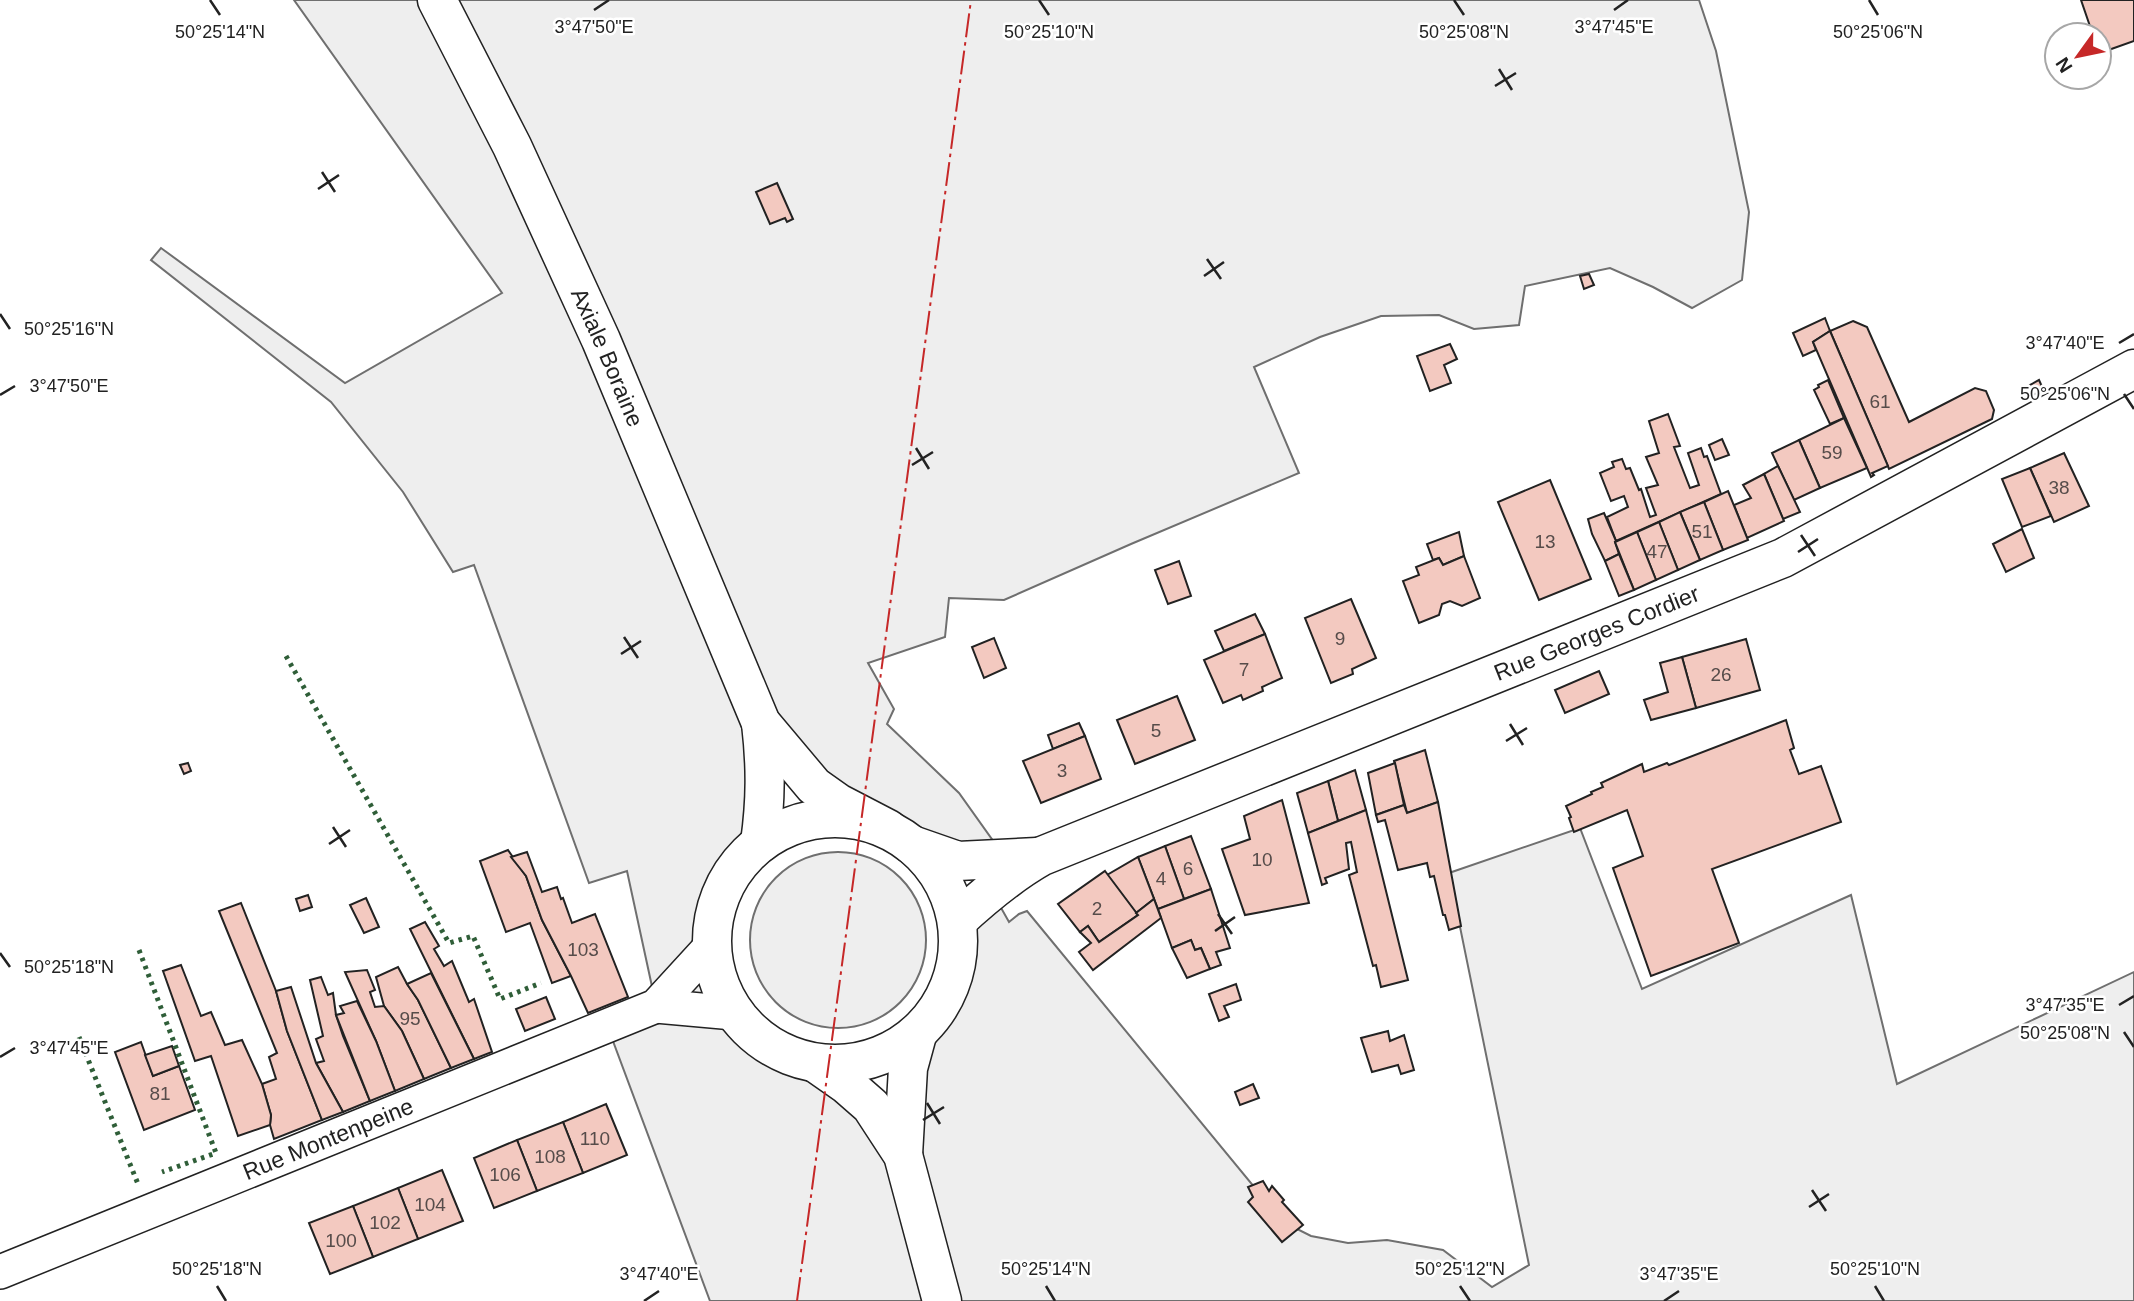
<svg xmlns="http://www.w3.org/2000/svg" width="2134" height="1301" viewBox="0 0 2134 1301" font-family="Arial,sans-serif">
<rect width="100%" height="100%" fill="#fff"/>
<g fill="#eee" stroke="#6f6f6f" stroke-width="2">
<polygon points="294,0 1699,0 1716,51 1749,212 1742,280 1692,308 1653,287 1610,268 1525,286 1519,325 1474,329 1439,315 1381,316 1320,337 1254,367 1299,473 1131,544 1004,600 949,598 945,637 868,663 894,709 887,724 959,793 1006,859 912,845 763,724 760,843 733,871 716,906 711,945 718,982 734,1013 757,1037 785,1055 817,1064 902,1154 917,1035 937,1011 951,983 958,952 957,921 991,890 1009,922 1019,914 1027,911 1283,1222 1311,1236 1348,1243 1387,1240 1443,1250 1492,1287 1529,1265 1449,873 1580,828 1642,989 1851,895 1897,1084 2134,972 2134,1301 710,1301 607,1025 656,1005 627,871 589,883 474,565 453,572 403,492 331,402 151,260 161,248 345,383 502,293"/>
<circle cx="838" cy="940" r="88"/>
</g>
<g fill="#f3c9c0" stroke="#222" stroke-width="2">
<polygon points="2081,0 2134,0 2134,41 2100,53 2099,35 2093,35"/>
<polygon points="777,183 793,219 787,222 785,218 770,224 756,192"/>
<polygon points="1589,274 1594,285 1584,289 1580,276"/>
<polygon points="1825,318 1830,331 1813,342 1816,350 1803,356 1793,333"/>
<polygon points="1853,321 1867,327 1909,422 1975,388 1986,391 1994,410 1992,419 1889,469 1830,331"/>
<polygon points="1830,331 1888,466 1872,473 1874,475 1871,477 1813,342"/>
<polygon points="1450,344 1457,359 1444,365 1451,383 1430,391 1417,356"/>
<polygon points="1828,380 1844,418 1830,424 1814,390 1819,387 1818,385"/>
<polygon points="2039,380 2043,389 2034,395 2030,385"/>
<polygon points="1668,414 1680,446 1674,447 1690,488 1699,485 1688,453 1701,448 1704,457 1707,456 1721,494 1616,541 1607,517 1628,507 1624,496 1611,501 1600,473 1614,467 1612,462 1622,459 1626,469 1630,468 1639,490 1641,489 1650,517 1656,515 1646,488 1658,485 1646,457 1659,453 1649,421"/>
<polygon points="1844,418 1867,468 1820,488 1799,440"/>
<polygon points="1722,439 1729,455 1715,460 1709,445"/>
<polygon points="1799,440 1820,488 1794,500 1772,453"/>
<polygon points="2064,453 2089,506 2054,522 2030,468"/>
<polygon points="1778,466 1800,512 1783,519 1764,474"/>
<polygon points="2030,468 2051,516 2022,527 2002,479"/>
<polygon points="1764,474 1784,521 1747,538 1734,505 1751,498 1743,485"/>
<polygon points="1550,480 1591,579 1539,600 1498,502"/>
<polygon points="1728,491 1748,540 1723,550 1704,502"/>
<polygon points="1704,502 1723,550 1700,560 1680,512"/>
<polygon points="1680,512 1700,560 1678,570 1659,522"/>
<polygon points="1604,513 1616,541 1615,542 1619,554 1605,561 1592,534 1588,519"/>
<polygon points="1659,522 1678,570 1656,580 1637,532"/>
<polygon points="2022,529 2034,558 2006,572 1993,544"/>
<polygon points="1459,532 1464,556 1443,565 1439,558 1433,560 1427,544"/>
<polygon points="1637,532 1656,580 1634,590 1615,542"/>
<polygon points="1619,554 1634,590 1619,596 1605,561"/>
<polygon points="1464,556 1480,598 1462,606 1450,601 1442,604 1439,615 1419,623 1403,581 1419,575 1416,567 1439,558 1443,565"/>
<polygon points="1179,561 1191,596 1168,604 1155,570"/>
<polygon points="1351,599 1376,658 1352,669 1353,674 1331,683 1305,618"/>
<polygon points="1255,614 1265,634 1224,651 1215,631"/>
<polygon points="1265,634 1282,678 1262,687 1263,691 1243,700 1241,695 1223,703 1204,660"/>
<polygon points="994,638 1006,668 984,678 972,647"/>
<polygon points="1746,639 1760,690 1696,708 1682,657"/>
<polygon points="1682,657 1696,708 1651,720 1644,700 1668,692 1660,663"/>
<polygon points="1599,671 1609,694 1565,713 1555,690"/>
<polygon points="1177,696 1195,740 1135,764 1117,720"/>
<polygon points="1786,720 1794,748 1790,750 1799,774 1821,766 1841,822 1712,869 1739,943 1651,976 1613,868 1643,856 1627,810 1574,832 1569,818 1571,817 1566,806 1592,794 1591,792 1603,787 1601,783 1642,764 1644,772 1667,763 1669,765"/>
<polygon points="1079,723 1085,736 1053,749 1048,735"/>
<polygon points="1085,736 1101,779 1041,803 1023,761"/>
<polygon points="1425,750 1438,802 1407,813 1394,761"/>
<polygon points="188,763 191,771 184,774 180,765"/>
<polygon points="1395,763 1404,805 1376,815 1368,773"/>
<polygon points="1355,770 1366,810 1338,821 1328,781"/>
<polygon points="1328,781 1338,821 1308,833 1297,793"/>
<polygon points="1282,800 1309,903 1245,915 1222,849 1250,839 1244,816"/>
<polygon points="1438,802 1461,926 1449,930 1445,915 1443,915 1434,876 1430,877 1427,863 1398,870 1385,820 1378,822 1376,815 1404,805 1407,813"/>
<polygon points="1366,810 1408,980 1381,987 1376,965 1373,966 1349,875 1357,872 1351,842 1346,843 1349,869 1325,878 1327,883 1322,885 1308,833"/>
<polygon points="1191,836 1211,889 1184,899 1165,846"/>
<polygon points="1165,846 1184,899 1158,909 1138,857"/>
<polygon points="508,850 526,876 542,920 571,976 552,983 530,923 506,932 480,861"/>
<polygon points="527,852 542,892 557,887 561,899 563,898 572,923 595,914 628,997 588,1013 571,976 542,920 526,876 511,857"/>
<polygon points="1138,857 1154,899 1136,913 1107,875"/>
<polygon points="1105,871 1138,915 1099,942 1088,926 1080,932 1058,904"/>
<polygon points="1211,889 1230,948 1216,952 1221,965 1210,969 1201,948 1195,950 1191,940 1172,948 1158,909"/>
<polygon points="308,895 312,907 300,911 296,899"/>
<polygon points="366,898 379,927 364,933 350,905"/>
<polygon points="1154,899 1161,918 1093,970 1079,952 1091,943 1080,932 1088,926 1099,942 1138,915 1136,913"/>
<polygon points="241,903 276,991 287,1031 322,1120 274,1139 270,1125 271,1115 262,1084 276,1079 269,1057 277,1053 219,911"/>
<polygon points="425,922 439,946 434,949 444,966 452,961 469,1002 474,999 492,1052 474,1059 410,929"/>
<polygon points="1191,940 1195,950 1201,948 1210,969 1187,978 1172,948"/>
<polygon points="181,965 201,1016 211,1012 225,1045 242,1040 262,1084 271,1115 270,1125 238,1136 211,1056 195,1061 163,971"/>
<polygon points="398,967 407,984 418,1000 451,1068 424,1079 402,1031 384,1006 376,977"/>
<polygon points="367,970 375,990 370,992 375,1007 384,1006 402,1031 424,1079 395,1091 376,1041 345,972"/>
<polygon points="431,973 474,1059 451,1068 418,1000 407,984"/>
<polygon points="321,977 328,995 333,993 336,1015 343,1036 370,1101 343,1112 316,1063 324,1061 316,1039 323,1036 310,980"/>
<polygon points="1236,984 1241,1000 1224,1006 1229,1017 1219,1021 1209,994"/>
<polygon points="291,987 316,1063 343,1112 322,1120 287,1031 276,991"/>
<polygon points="546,997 555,1019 525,1031 516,1009"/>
<polygon points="357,1001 376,1041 395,1091 370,1101 336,1015 344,1013 340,1006"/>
<polygon points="1388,1031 1390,1041 1404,1035 1414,1070 1401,1074 1398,1065 1372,1072 1361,1038"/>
<polygon points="141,1042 153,1076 179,1066 195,1110 144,1130 115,1052"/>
<polygon points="172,1046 179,1066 153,1076 145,1055"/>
<polygon points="1253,1084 1259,1098 1240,1105 1235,1092"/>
<polygon points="606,1104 627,1155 583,1173 563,1122"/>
<polygon points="563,1122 583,1173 537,1191 517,1140"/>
<polygon points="517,1140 537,1191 494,1208 474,1158"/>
<polygon points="442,1170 463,1221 418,1239 398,1188"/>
<polygon points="1263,1181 1269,1191 1272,1186 1284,1200 1282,1202 1303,1225 1282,1242 1248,1202 1253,1197 1248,1187"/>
<polygon points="398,1188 418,1239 373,1257 353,1206"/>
<polygon points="353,1206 373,1257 330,1274 309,1223"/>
</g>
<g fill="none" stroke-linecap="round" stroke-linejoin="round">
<g stroke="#222" stroke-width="36">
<g id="street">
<polyline points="656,1006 734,1013"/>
<path id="s1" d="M0,1272L656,1006L711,946"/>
</g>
</g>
<g stroke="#222" stroke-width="41">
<g id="secondary">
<polyline points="912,845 958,861 1037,857"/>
<path id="s2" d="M957,921C984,896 1010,874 1042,856L1783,558L2134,369"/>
</g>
</g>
<g stroke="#222" stroke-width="41">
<g id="primary">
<path id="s3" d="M437,0L512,146L601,340L761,723L814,786L838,803L888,829"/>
<circle cx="835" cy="941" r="123"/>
<path d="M760,843C766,800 766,766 761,723"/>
<polyline points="817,1064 847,1085 871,1106 903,1155 942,1301"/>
<polyline points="903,1155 908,1068 917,1035"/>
</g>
</g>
<use href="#street" stroke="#fff" stroke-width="33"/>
<use href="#secondary" stroke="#fff" stroke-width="38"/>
<use href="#primary" stroke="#fff" stroke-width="38"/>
<g stroke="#2f5e38" stroke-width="5" stroke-dasharray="3.5 5" stroke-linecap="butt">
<polyline points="286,656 449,943 473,936 500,999 541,983"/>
<polyline points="139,950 216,1153 162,1172"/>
<polyline points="79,1037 138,1184"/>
</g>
<polyline stroke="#c62828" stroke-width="2" stroke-dasharray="24 5 3.5 5" stroke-linecap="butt" points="797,1301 971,0"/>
</g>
<path fill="none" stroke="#222" stroke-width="2.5" d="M210,0L220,15M1039,0L1049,15M1454,0L1464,15M1869,0L1878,15M594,10L609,0M1614,10L1628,0M1499,69L1512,90M1495,86L1516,73M322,172L335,192M318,189L339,175M1207,259L1221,279M1204,276L1224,262M0,314L10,329M2119,343L2134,334M2124,394L2134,409M0,395L15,386M916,448L929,469M912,465L933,452M1801,535L1815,556M1798,552L1818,539M624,637L638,658M621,654L641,641M1510,724L1523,745M1506,741L1527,728M333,827L346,847M329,844L350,830M1218,914L1232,934M1215,931L1235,917M0,953L10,967M2119,1005L2134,996M2124,1032L2134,1047M0,1057L15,1048M927,1103L940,1124M923,1120L944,1107M1812,1190L1826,1211M1809,1207L1829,1194M217,1286L226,1301M1046,1286L1055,1301M1460,1286L1470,1301M1875,1286L1884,1301M644,1301L659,1291M1664,1301L1679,1291"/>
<g text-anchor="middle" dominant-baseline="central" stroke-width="5" stroke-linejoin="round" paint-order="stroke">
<g font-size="19" fill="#564c4a">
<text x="1880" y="401">61</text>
<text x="1832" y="452">59</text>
<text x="2059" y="487">38</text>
<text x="1702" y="531">51</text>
<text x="1545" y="541">13</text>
<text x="1657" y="551">47</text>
<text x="1340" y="638">9</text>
<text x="1244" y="669">7</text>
<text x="1721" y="674">26</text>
<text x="1156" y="730">5</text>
<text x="1062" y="770">3</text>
<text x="1262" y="859">10</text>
<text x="1188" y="868">6</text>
<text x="1161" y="878">4</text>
<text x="1097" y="908">2</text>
<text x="583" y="949">103</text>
<text x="410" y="1018">95</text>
<text x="160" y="1093">81</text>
<text x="595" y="1138">110</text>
<text x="550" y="1156">108</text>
<text x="505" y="1174">106</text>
<text x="430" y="1204">104</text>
<text x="385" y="1222">102</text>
<text x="341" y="1240">100</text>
</g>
<g font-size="23" fill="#222" stroke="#fff">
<text stroke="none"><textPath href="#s3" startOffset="396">Axiale Boraine</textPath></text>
<text stroke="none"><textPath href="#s2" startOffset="705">Rue Georges Cordier</textPath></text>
<text stroke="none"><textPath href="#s1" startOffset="354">Rue Montenpeine</textPath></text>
</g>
</g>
<g font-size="18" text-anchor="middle" fill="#222" stroke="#fff" stroke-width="5" stroke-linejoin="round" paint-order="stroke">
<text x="594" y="33">3°47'50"E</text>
<text x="1614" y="33">3°47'45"E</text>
<text x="220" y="38">50°25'14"N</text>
<text x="1049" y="38">50°25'10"N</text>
<text x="1464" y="38">50°25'08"N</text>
<text x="1878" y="38">50°25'06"N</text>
<text x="69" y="335">50°25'16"N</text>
<text x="2065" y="349">3°47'40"E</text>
<text x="69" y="392">3°47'50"E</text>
<text x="2065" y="400">50°25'06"N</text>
<text x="69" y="973">50°25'18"N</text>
<text x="2065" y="1011">3°47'35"E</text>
<text x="2065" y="1039">50°25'08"N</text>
<text x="69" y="1054">3°47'45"E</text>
<text x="217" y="1275">50°25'18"N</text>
<text x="1046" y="1275">50°25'14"N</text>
<text x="1460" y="1275">50°25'12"N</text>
<text x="1875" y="1275">50°25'10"N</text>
<text x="659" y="1280">3°47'40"E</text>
<text x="1679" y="1280">3°47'35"E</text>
</g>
<g transform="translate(2078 56) rotate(237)"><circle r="33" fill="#ffffff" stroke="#a7a7a7" stroke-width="2"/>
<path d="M0-5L12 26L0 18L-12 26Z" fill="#c62828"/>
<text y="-10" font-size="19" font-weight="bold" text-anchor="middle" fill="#222222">N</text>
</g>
</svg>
